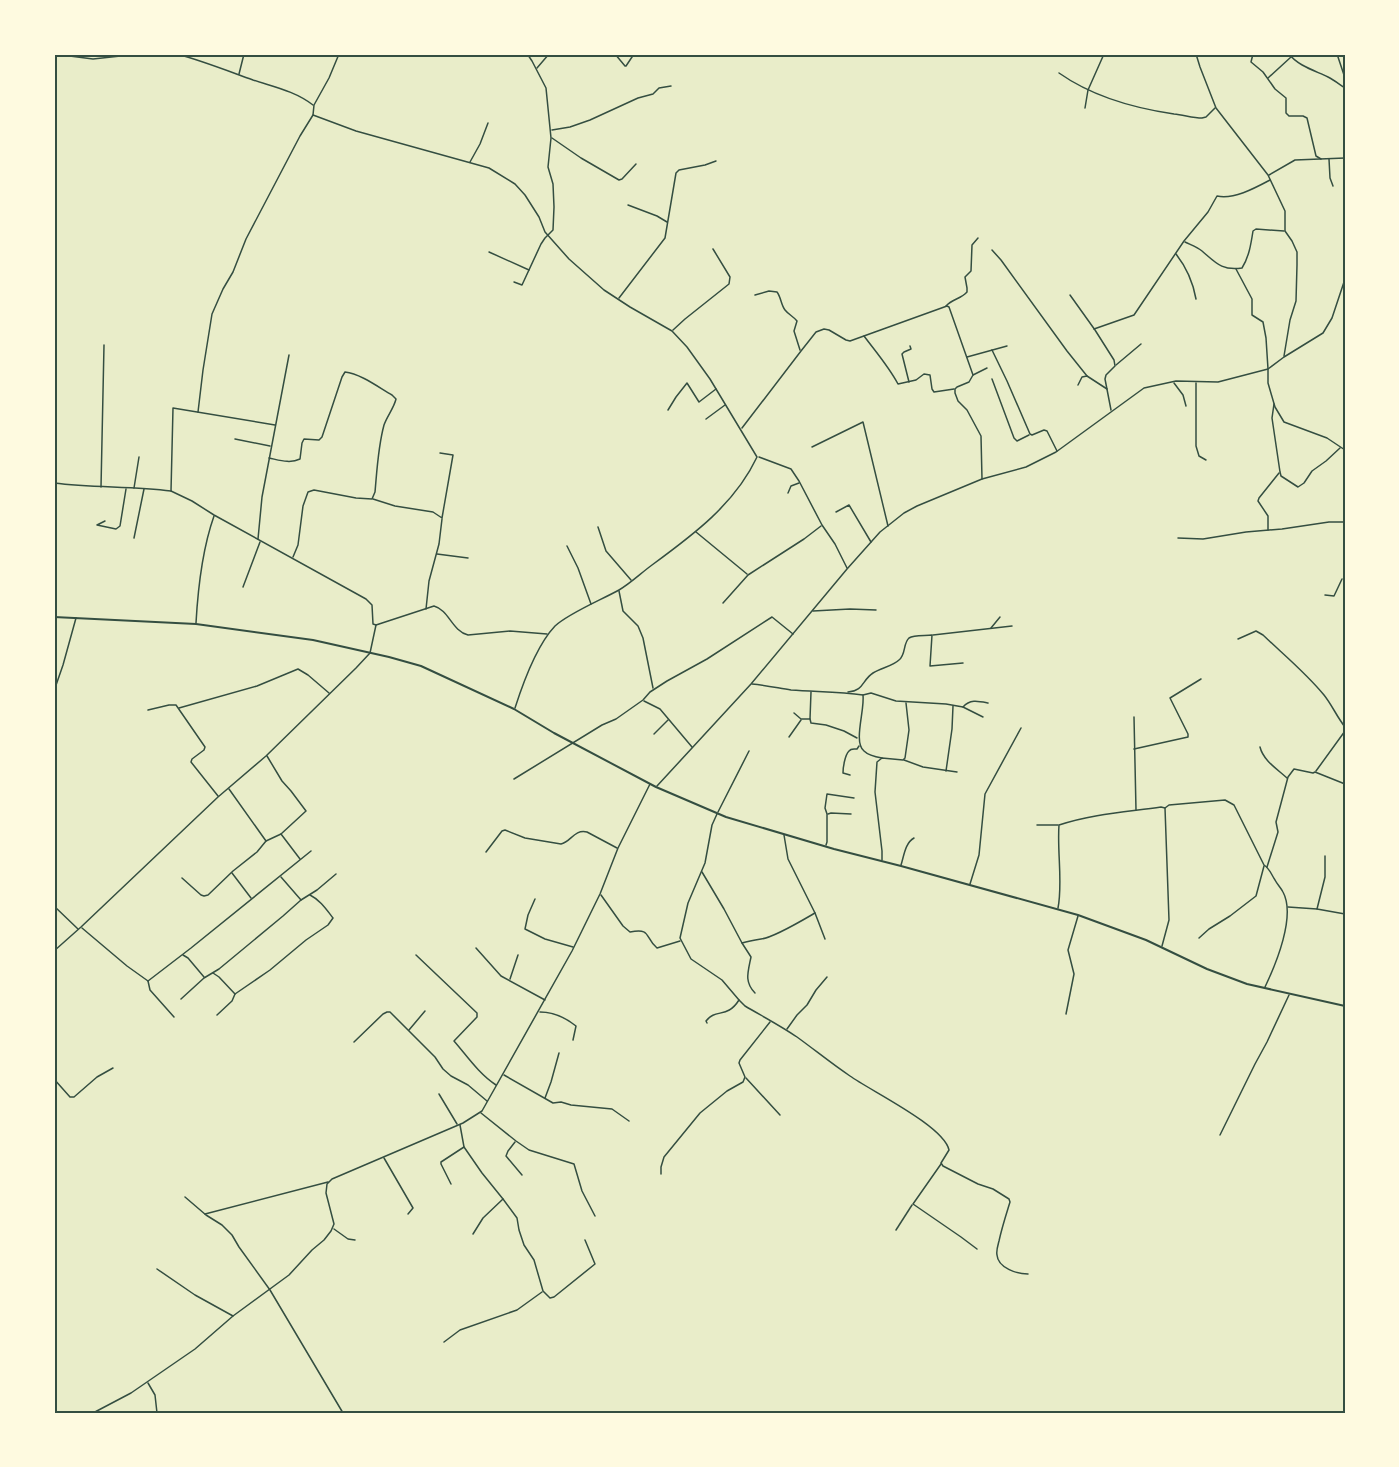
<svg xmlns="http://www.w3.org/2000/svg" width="1399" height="1467" viewBox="0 0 1399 1467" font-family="'PT Sans',sans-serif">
<rect width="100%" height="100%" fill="#e9edc9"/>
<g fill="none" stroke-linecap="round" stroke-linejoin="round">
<g stroke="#344e41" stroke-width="1.5">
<polyline points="54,54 93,59 139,54"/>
<path d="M177,54C203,61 228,71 253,80C274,87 295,91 313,105"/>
<polyline points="615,54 625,66 626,66 634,54"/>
<polyline points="1196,54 1200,67 1216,108 1268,175 1285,211 1285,231 1292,241 1297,252 1297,265 1296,301 1290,320 1284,356"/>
<polyline points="1253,54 1251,62 1263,72 1275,89 1286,98 1286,113 1289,116 1303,116 1307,118 1316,156 1321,159"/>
<path d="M1289,54C1298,66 1316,71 1328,77C1334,80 1339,84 1345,88"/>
<polyline points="1337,54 1345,78"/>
<polyline points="537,68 549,54"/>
<path d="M1059,73C1093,97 1133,108 1174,114C1184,115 1193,118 1202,118L1206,117L1215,108"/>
<polyline points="239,74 244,54"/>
<polyline points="1268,78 1291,57"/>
<polyline points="1085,108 1088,90 1104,54"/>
<path d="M313,115L356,131L489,168L515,184L525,195L539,217L545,232L569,259L604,290L630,307L672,331L687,347L710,379L757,457C735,504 693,535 652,565C641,573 631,583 619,590C601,600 569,613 555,626C537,645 523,683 515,708"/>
<polyline points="552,130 570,127 590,120 638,98 653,94 659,88 671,86"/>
<polyline points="552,138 581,158 619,180 622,179 636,164"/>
<polyline points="1329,159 1330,178 1333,186"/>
<polyline points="470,162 480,144 488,123"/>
<polyline points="1269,175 1295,160 1345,158"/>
<polyline points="628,205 657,216 667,222"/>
<path d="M1185,242C1191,245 1197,247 1202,251C1216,263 1222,271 1242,268C1249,257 1251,244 1253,231L1256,229L1284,231"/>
<polyline points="992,250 1001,260 1067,351 1087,376"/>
<polyline points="489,252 529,270"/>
<path d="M1176,254C1187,268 1193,282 1196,299"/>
<polyline points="1236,269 1252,299 1252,315 1263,322 1266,338 1268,369 1268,383 1275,407 1284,422 1327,438 1345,450"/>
<polyline points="514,282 522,285 541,244 545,238 553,230 554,207 553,184 548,167 551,138 546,88 532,61 528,55 524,54"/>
<path d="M755,295L769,291L777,292C781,297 781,305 785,310C789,315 793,316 797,321L794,331L800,350"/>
<polyline points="1070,295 1095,330 1114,360 1115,366 1106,375 1105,379 1111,410"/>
<polyline points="619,298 665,238 676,173 679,170 705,165 716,161"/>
<path d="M946,306C952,299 961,299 967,292V288L965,277L971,271L972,245L978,238"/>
<path d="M1094,329L1134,315L1184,241L1208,212L1217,196C1233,200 1255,188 1270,180"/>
<polyline points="673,330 685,319 729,284 730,277 713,249"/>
<path d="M864,336C876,352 889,367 898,384L916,380L924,374L930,375L932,389L934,392L954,389"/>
<polyline points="992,350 1007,381 1030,434 1032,435 1044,430 1047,431 1057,451"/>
<polyline points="967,357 1007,346"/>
<polyline points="1116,365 1141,344"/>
<polyline points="973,375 987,368"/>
<polyline points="992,379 1014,438 1017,441 1029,435"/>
<polyline points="909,382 902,354 904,352 911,349 910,346"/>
<polyline points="1174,383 1183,395 1186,406"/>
<polyline points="1196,383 1196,446 1199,456 1206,460"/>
<polyline points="1078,385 1082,377 1087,376 1107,389"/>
<polyline points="1274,404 1272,418 1280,472 1281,476 1298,487 1304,483 1312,471 1326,461 1340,448"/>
<polyline points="668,410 676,397 687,383 699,402 716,389"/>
<polyline points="198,412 203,370 212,314 223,289 233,272 246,239 300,136 313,115 314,105 329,78 339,54"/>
<polyline points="706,419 725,405"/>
<path d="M275,425L173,408L171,491L192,501L214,515L366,599L372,605L373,624L376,625L434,606C449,610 452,631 468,635L510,631L547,634"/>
<polyline points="742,428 801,351 816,332 824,329 829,330 846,340 850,341 947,306 949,307 973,375 969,382 957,387 955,389 955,393 958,401 967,410 981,436 982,479"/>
<polyline points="235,439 270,446"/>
<polyline points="812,447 863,422 888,526"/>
<polyline points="759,457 791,469 799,481 822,525 835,544 847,568"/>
<path d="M269,458C279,460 290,464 300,459L302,443L304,439L319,440L322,437L342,377L345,372C361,374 378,387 392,395L396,399C394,408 387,416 384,425C378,447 377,470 375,492L372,499L356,498L314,490L308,492L303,506L298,545L293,557"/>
<path d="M54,483C93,488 132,486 171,491"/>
<polyline points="101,487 104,345"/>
<polyline points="134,488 139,457"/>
<polyline points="788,493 791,486 799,483"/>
<polyline points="373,499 395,506 433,512 442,518 453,455 440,453"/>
<polyline points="836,512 849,505 871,542"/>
<polyline points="105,521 97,525 116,529 120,526 126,489"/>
<polyline points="598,527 606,551 631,580"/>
<polyline points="1268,530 1268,516 1258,501 1259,498 1279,473"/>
<polyline points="696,532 747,574"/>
<polyline points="134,538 144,489"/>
<polyline points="1178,538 1203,539 1246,532 1282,529 1329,522 1345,522"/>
<polyline points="258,539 262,497 289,355"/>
<polyline points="567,546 578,568 591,604"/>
<polyline points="437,554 468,558"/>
<polyline points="243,587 260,542"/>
<polyline points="619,591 623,611 638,626 643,638 653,688"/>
<polyline points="1325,595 1334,596 1342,579"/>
<polyline points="723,603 748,575 804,539 821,526"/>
<polyline points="426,609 429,581 439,544 442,519"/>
<polyline points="813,611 850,609 876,610"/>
<path d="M196,623C198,587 202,550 214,516"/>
<polyline points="991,628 1000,617"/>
<polyline points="933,635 1012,626"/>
<path d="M1238,639L1256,631L1263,635C1284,655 1306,673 1324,695C1332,705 1337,717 1345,727"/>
<path d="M752,684C765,685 778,688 791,690C815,692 839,691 863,695"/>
<polyline points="54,691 63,665 76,618"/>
<path d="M848,692C864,691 862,680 873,673C881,668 893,666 899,660C906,655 903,643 909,638C914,635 926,636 932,635L930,666L963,663"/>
<polyline points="644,701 660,709 692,747"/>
<path d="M963,707C970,699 978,701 988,703"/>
<polyline points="179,708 257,686 298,669 308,675 329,693"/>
<polyline points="148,710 169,705 176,705 205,747 204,750 192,759 191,762 218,796"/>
<polyline points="794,713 801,719 810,719 811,692"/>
<polyline points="1134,717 1136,810"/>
<polyline points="810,719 811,723 826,725 844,731 857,738"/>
<polyline points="654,734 668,720"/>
<polyline points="789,737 801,720"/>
<path d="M1260,747C1263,760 1277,769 1287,778"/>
<polyline points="1134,749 1188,737 1188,734 1170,698 1201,679"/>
<path d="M882,758C876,757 868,755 864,751C853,742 865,710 863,695L871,693L896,701L946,704L963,707L983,717"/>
<polyline points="904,760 923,767 957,772"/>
<polyline points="946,771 952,729 953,706"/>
<polyline points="1316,771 1345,731"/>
<path d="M850,775L843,773C843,767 845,755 849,751C851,748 854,749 857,749L859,746"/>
<polyline points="514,779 602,725 616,719 643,700 650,692 667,681 707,659 772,617 793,634"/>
<polyline points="657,786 751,684 847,569 880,532 904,513 917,506 982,479 1026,467 1056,452 1144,388 1176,381 1218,382 1268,369 1284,357 1323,333 1332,318 1345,279"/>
<polyline points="229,789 266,841"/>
<polyline points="718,812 749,751"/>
<path d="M717,814L712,825L705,863L688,903L680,938L691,959L722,980L739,1000L745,1006C762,1016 781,1026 797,1037C815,1050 832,1064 850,1076C871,1091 944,1126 949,1150L941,1163L943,1166L978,1184L993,1189L1009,1199L1010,1202C1006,1215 1002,1227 999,1241C998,1245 996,1251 997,1255C998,1268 1017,1274 1028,1274"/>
<polyline points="828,814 831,813 851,814"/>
<polyline points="1037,825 1058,825"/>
<polyline points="281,834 300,859"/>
<polyline points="784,835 788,859 815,913 825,939"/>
<polyline points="826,845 827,842 827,814 825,808 827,794 854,798"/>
<path d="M486,852L502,831L505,830L525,838L561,844C571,842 574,829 587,832L617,848"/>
<polyline points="882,860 882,851 875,792 877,762 882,758 903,760 905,758 909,730 906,703"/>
<path d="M901,865C904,856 905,843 914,838"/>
<polyline points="1267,867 1278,832 1276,822 1288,777 1294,769 1313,773 1315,772 1345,784"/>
<path d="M702,872L724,909L742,943C749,941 755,940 761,939C773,938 803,920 815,913"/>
<polyline points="232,873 251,898"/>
<polyline points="281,877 301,900"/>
<polyline points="182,878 201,895 204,896 208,895 233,871 257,852 266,841 281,834 306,811 291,791 282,781 267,756"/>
<polyline points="970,884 979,855 985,794 1021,728"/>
<path d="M601,895L623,926L630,932C652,928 644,937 657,948L680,941"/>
<polyline points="535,899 528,915 525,929 545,939 573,947"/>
<polyline points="54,906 78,929"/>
<polyline points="1288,907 1317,909 1325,877 1325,856"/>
<path d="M1058,908C1063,883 1057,852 1059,825C1092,814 1126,812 1161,807L1165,808L1169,805L1225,800L1234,805L1264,865C1270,869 1271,874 1275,880C1277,884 1281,888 1283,892C1296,916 1276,964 1265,987"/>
<polyline points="1317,909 1345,914"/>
<polyline points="82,928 127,966 148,981 150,990 174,1017"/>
<polyline points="1199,938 1209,929 1230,916 1256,896 1264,866"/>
<path d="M742,943L751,957C748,972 744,982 755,993"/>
<polyline points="1162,946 1169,920 1165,808"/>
<polyline points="476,948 501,976 545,1000"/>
<polyline points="54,951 81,927 218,797 266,756 356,668 370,653 376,625"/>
<polyline points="183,955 188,958 204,977"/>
<path d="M416,955L477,1013V1017L454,1041C467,1056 479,1074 496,1085"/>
<polyline points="213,973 219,977 235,994"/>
<polyline points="510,979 518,955"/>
<polyline points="148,981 191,948 311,851"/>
<polyline points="181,999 204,978 219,969 283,916 301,900 317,890 336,874"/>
<path d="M540,1012C553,1012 566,1018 576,1026L573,1040"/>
<polyline points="1066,1014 1074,974 1068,950 1078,916"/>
<path d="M217,1015L232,1001L235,994L270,970L306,940L328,925L333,918C326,909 320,900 310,895"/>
<path d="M707,1023L706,1021C716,1008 727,1019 739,1000"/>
<polyline points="787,1029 797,1015 807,1005 816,990 827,977"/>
<polyline points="409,1030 425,1011"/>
<polyline points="354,1042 383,1014 387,1012 390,1012 435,1057 443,1069 451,1076 468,1085 487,1101"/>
<polyline points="504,1075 553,1103 561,1102 571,1105 612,1109 629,1121"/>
<polyline points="746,1078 780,1115"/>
<polyline points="54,1079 70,1097 74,1097 97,1077 113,1068"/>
<polyline points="439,1094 457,1124"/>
<polyline points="545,1098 551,1082 559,1053"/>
<polyline points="481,1113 516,1141 529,1150 574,1164 582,1191 595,1216"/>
<polyline points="1220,1135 1255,1064 1267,1042 1289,995"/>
<polyline points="515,1142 508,1151 506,1156 522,1175"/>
<polyline points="464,1147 482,1173 503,1199 517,1218 519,1230 524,1245 534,1260 543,1291 550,1298 554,1297 595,1264 585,1240"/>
<polyline points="384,1158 413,1208 408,1214"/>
<polyline points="941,1164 913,1204 961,1237 977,1249"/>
<polyline points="661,1174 661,1167 664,1157 700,1113 727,1091 743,1082 745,1077 739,1063 740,1060 770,1022"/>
<polyline points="451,1184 441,1164 441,1162 464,1147 460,1125"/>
<polyline points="185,1197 206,1215 222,1225 232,1235 239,1247 270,1290 343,1413"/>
<polyline points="205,1214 328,1182"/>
<polyline points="334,1229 348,1239 355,1240"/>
<polyline points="896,1230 912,1205"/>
<polyline points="473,1234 483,1218 503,1199"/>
<polyline points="157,1269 195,1295 233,1316"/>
<polyline points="444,1342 460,1330 517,1310 542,1292"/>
<polyline points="148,1383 155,1395 157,1413"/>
<polyline points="93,1413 131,1393 195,1349 233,1316 289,1275 312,1250 324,1240 331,1231 334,1224 326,1193 327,1184 332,1179 463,1123 482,1111 572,951 600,894 618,848 650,784"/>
</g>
<polyline stroke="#344e41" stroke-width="2" points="54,617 196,624 313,640 389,657 421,666 514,709 554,733 656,787 726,817 834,849 901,866 1078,915 1146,940 1207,969 1247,984 1345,1006"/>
</g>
<rect width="1399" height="1467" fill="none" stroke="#fefae0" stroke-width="111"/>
<rect x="56" y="56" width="1288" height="1356" fill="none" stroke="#344e41" stroke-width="2"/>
</svg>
